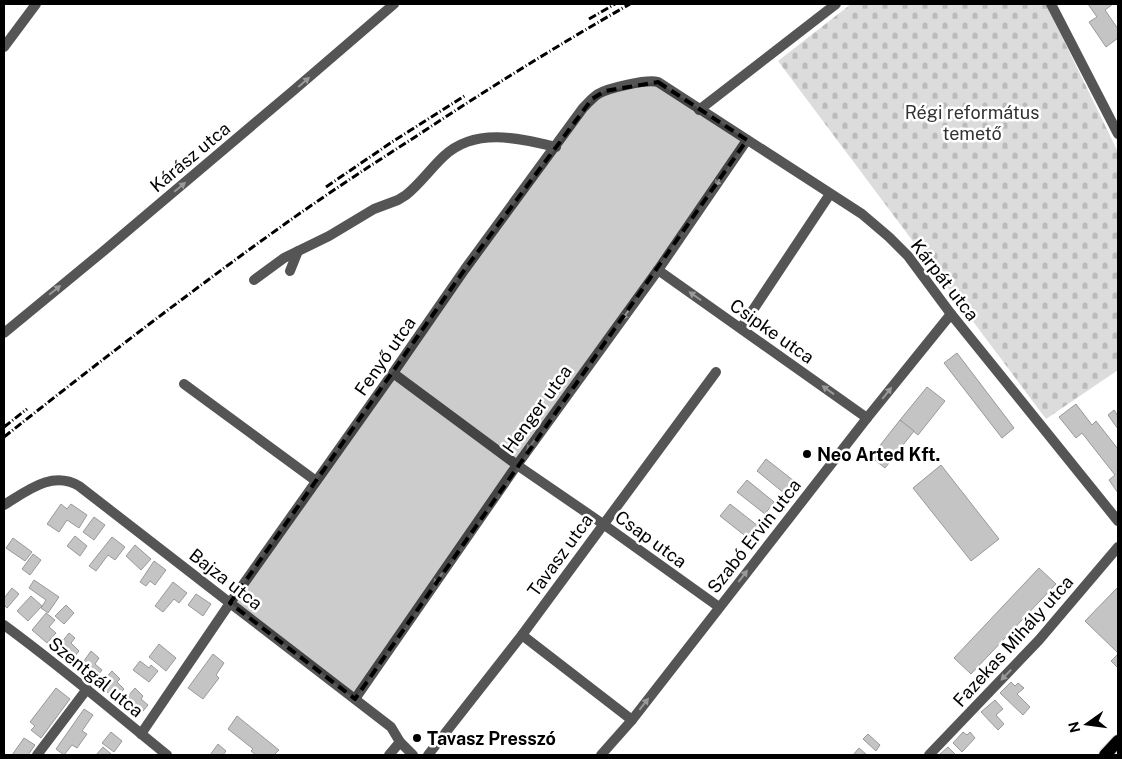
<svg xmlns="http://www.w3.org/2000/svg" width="1122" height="759" viewBox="0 0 1122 759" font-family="'Public Sans',sans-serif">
<defs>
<pattern id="cemetery-stones" width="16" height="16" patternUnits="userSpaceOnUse" patternTransform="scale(1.25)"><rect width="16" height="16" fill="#dcdcdc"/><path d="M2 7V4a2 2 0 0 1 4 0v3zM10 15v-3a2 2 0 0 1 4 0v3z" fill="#bbb"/></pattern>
</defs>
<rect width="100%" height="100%" fill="#fff"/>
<polygon fill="url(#cemetery-stones)" points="851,4 1046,4 1118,152 1118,370 1046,419 778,61"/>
<g fill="#c4c4c4" stroke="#999">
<polygon points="1088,4 1113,4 1105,10 1118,29 1118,38 1106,47 1089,22 1097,17"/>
<polygon points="957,353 1014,428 1002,438 944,363"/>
<polygon points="927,387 945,401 918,435 900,420"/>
<polygon points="1076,404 1092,425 1096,421 1118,449 1118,493 1109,480 1115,475 1082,433 1076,438 1059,417"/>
<polygon points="1114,410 1118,416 1118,429 1108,415"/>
<polygon points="900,420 914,431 885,468 871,457"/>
<polygon points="766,459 794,481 784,493 757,471"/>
<polygon points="941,465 999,539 971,561 913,488"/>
<polygon points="747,480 774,502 765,514 737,492"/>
<polygon points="61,504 67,509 71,504 87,515 79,528 67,520 59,532 47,524"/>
<polygon points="730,504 758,526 748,538 720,516"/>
<polygon points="94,517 105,525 94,540 83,532"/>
<polygon points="75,536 87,546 80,556 67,546"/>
<polygon points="112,537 125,547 115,560 108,555 96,571 89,566"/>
<polygon points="13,538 32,552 25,561 6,548"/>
<polygon points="135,545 151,559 141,570 126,556"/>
<polygon points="33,554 41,560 30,575 22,569"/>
<polygon points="154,561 166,570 155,585 150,581 146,586 140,582"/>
<polygon points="1039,568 1056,584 971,674 954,658"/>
<polygon points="34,580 59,597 48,613 41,608 46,600 29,588"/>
<polygon points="173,582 187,593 179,603 174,599 163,612 155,606"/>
<polygon points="1118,587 1118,653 1085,621"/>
<polygon points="12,588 19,594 7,608 4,605 4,598"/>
<polygon points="196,594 211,604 203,616 188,605"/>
<polygon points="31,596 42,606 28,621 17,611"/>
<polygon points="66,605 74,613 64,624 55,616"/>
<polygon points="46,613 55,620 49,627 56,633 47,643 32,630"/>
<polygon points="69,633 75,638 71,643 79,651 70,662 56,649"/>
<polygon points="159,644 176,658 166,671 149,657"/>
<polygon points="91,651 99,658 95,664 102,670 94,680 79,668"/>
<polygon points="213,654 224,663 216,675 219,678 203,699 188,688"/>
<polygon points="1118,654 1118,668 1111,661"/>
<polygon points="140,661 149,668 151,665 158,671 149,682 133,670"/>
<polygon points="112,671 120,679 117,682 124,689 115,699 99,685"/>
<polygon points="1011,682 1015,686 1018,683 1024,688 1017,694 1030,707 1023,715 1000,693"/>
<polygon points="56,688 70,699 41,738 31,730 35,726 30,722"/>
<polygon points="135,688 143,696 141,699 148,705 138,717 122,703"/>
<polygon points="995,700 1003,709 996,715 1004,724 998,730 981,712"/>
<polygon points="84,709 93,715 82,731 87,734 77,748 72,745 64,755 56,749"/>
<polygon points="237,716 279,750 274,755 256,755 251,751 253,749 228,729"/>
<polygon points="111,732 122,741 114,752 102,743"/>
<polygon points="963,732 967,735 970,732 975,738 962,752 953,743"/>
<polygon points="868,734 880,745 876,751 863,739"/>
<polygon points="24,738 35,745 28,755 12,755"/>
<polygon points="218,744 226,751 223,755 210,755"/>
<polygon points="103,747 111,754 110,755 96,755"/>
<polygon points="948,747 956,755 939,755"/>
<polygon points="859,748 867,755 853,755"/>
</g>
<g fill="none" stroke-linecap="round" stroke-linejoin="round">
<g stroke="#dbdbdb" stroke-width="14">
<polyline id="major" points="1105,755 1118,741"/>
</g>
<g stroke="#555" stroke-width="10">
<polyline points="1051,4 1118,134"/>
<polyline points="4,47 36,4"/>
<polyline points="699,110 836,4"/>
<polyline points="658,270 867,418"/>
<polyline points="290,271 298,251"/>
<path d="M254,280L284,258L329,236L374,209L398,200L406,195C420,184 431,168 444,156C475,127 519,138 556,147"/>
<polyline points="741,328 830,194"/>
<polyline points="4,333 100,254 294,90 394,4"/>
<polyline points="393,373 517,465 603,524 719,607"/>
<polyline points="184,384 316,481"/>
<path d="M4,505C27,491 52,470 79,486L230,603L391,727L400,742L413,755"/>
<path d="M4,625C60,666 113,711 167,755"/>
<polyline points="522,635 632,720"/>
<polyline points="355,699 517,465 658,270 747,140"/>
<path d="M141,734L230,603L393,373L465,269L583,108C588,103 592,98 598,94C608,88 647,79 658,82L862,214L889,237L908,256L951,314L1118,521"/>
<polyline points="37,755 87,689"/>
<polyline points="389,755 400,742"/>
<polyline points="428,755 522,635 716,372"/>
<polyline points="601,755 632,720 867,418 951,314"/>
<polyline points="929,755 1039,640 1118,547"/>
</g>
<use href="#major" stroke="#000" stroke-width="12"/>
<g stroke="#000" stroke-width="3" stroke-dasharray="8 2.5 1 2.5" stroke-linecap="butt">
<polyline points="589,19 615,4"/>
<polyline points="326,187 392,142 466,95"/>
<polyline points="4,427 27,409"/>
<path d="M4,437C95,365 187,294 282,226C324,196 368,167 412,139C483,92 556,46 630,4"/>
</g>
</g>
<defs><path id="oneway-solid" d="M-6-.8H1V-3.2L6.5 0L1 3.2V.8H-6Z" transform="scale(1.25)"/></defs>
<g fill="#999">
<use href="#oneway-solid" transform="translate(304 82) rotate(-41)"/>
<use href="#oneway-solid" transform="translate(719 180) rotate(125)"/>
<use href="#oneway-solid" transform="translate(180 187) rotate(-40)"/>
<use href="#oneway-solid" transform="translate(55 290) rotate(-39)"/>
<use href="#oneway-solid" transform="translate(695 296) rotate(-145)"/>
<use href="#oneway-solid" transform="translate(626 314) rotate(126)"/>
<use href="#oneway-solid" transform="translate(828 390) rotate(-144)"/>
<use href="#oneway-solid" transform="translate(887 393) rotate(-51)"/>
<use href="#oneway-solid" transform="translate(531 445) rotate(126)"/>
<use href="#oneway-solid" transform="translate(743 576) rotate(-52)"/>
<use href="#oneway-solid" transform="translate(438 579) rotate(125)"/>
<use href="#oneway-solid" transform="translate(1006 675) rotate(134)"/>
<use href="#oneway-solid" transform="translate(644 704) rotate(-52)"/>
</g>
<path fill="#000" fill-opacity="0.2" stroke="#000" stroke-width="4" stroke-dasharray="10 6" stroke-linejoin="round" d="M658,82L747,140L355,699L230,603L465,269L592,99L605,91Z"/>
<g fill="#000" stroke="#fff" stroke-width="2">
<circle cx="807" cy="454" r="5"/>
<circle cx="417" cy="738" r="5"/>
</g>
<g text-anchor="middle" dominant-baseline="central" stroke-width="5" stroke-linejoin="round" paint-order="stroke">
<g font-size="18" fill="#333" stroke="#fff">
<text x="972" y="112">Régi református<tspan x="972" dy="21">temető</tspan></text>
</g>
<g font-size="18" fill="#000" stroke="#fff">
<text transform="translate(190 157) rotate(-40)">Kárász utca</text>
<text transform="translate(945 280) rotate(52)">Kárpát utca</text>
<text transform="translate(772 331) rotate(35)">Csipke utca</text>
<text transform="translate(385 356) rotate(-55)">Fenyő utca</text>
<text transform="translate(537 409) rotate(-54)">Henger utca</text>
<text transform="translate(754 536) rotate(-52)">Szabó Ervin utca</text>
<text transform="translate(651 539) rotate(36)">Csap utca</text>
<text transform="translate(560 555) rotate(-54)">Tavasz utca</text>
<text transform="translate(226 579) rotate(38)">Bajza utca</text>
<text transform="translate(1013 641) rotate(-48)">Fazekas Mihály utca</text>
<text transform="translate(96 677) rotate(39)">Szentgál utca</text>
</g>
<g font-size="18" font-weight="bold" fill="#000" stroke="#fff" text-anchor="start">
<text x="817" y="454">Neo Arted Kft.</text>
<text x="427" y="738">Tavasz Presszó</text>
</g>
</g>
<rect width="1122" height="759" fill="none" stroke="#000000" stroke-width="10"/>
<g transform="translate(1087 724) rotate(256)" stroke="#ffffff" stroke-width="4" paint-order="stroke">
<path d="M0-4L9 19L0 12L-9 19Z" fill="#000000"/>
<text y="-8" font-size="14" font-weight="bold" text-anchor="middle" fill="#000000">N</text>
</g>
</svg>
